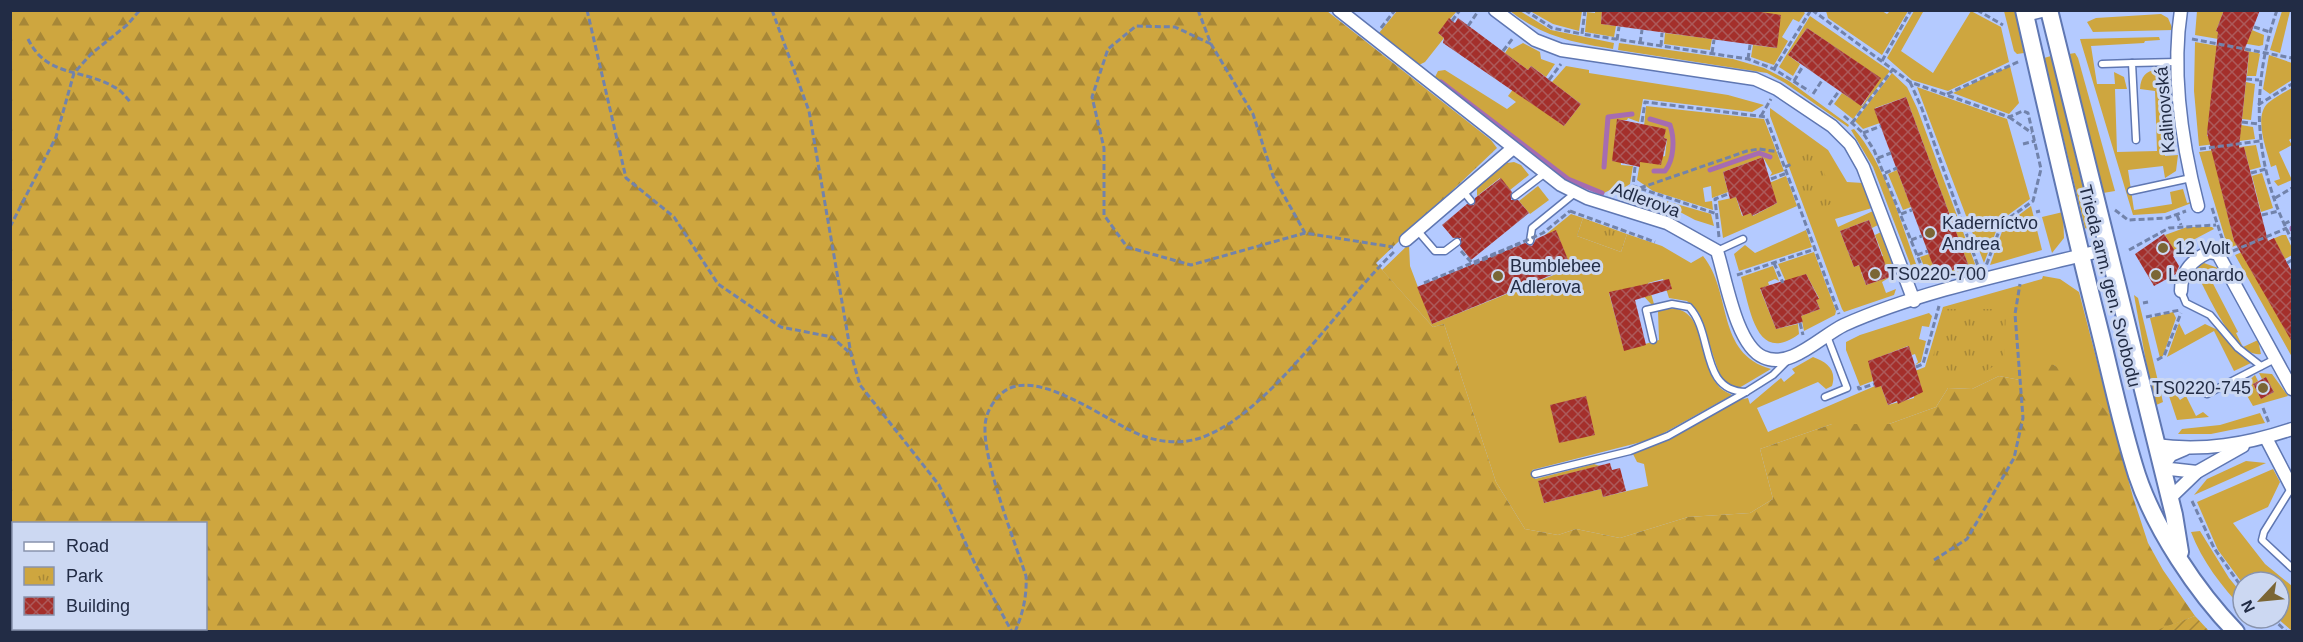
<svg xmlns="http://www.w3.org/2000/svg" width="2303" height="642" viewBox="0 0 2303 642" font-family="Arial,sans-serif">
<defs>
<pattern id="forest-firs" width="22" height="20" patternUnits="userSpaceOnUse" patternTransform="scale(1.5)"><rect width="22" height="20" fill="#cea63f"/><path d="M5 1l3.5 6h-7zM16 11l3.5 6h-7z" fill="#a78737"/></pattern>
<pattern id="park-tufts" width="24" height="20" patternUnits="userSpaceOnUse" patternTransform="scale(1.5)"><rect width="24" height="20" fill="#cea63f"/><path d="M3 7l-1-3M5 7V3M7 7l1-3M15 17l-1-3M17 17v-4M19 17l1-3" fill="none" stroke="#a78737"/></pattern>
<pattern id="garden-furrows" width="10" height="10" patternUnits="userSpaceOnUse" patternTransform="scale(1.5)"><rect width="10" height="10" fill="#cea63f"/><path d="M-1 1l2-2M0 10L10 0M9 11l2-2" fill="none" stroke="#a78737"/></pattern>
<pattern id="building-cross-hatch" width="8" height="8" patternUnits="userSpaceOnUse" patternTransform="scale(1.5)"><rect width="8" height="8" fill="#a42f2b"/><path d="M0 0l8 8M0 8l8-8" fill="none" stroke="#ac5a5a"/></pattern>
</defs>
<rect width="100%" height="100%" fill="#b4caff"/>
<g fill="#cea63f">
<polygon points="1802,10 1805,13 1799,22 1793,19 1782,37 1788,41 1774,65 1751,57 1753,45 1776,48 1747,11"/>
<polygon points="2224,10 2216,31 2246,44 2252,30 2264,35 2263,45 2259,46 2195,35 2197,11"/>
<polygon points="1397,11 1457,11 1438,33 1444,38 1425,62 1419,65 1380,37 1379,33"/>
<path d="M1510,11H1520L1551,30L1614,43L1613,49C1571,42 1544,37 1510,11Z"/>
<polygon points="1530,11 1582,11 1579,31 1553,24"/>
<polygon points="1595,11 1602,11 1601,24 1616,26 1614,37 1585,32 1587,12 1595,13"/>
<polygon points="1826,11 1882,11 1887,14 1890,11 1908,11 1882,55 1828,18"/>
<polygon points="1914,11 1923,12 1901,51 1933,73 1971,11 2001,27 2009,62 1948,91 1912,80 1887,58"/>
<polygon points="2004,11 2015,11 2024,53 2017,54 2014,51"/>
<polygon points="2282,11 2290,11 2280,53 2270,50"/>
<polygon points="2161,14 2168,18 2173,30 2093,32 2087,22 2096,18"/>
<polygon points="1810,16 1890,71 1853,119 1834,104 1842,93 1862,106 1880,78 1807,28 1788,55 1800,64 1793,76 1779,67"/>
<polygon points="1665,33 1712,39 1710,50 1664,44"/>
<path d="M2159,37L2160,40L2145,41L2144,43L2091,46L2097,84H2115L2114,72L2124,77L2127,89H2115L2117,152L2157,151L2155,91L2140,89C2141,71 2153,66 2169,74L2172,82H2160L2165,156L2178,155L2176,171L2165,178L2163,166L2128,170L2134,210L2172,204L2170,192L2183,189L2187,203L2205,198L2165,213L2133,215L2080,39Z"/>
<polygon points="2195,42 2258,53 2260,54 2256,76 2247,76 2249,52 2217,48 2207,136 2239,141 2241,125 2253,127 2255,139 2199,146 2194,91"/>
<polygon points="1523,43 1540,52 1541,59 1555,64 1546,77 1531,66 1528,70 1505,53 1509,47 1512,49"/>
<polygon points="1619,43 1733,59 1764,68 1789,81 1849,125 1848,127 1785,83 1767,73 1618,50"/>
<polygon points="2075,53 2078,58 2115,191 2103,193 2070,60 2069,54"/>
<polygon points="2269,55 2292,63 2292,80 2270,94 2263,89"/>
<polygon points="2051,56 2092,224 2090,231 2085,228 2044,58"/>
<polygon points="1566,66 1589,70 1589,73 1728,95 1764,105 1752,112 1643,99 1639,122 1628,118 1627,120 1617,120 1621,165 1633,166 1630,184 1619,191 1610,190 1602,194 1568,180 1435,77 1438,71 1445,70 1507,109 1516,102 1508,96 1514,88 1564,126 1581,104 1552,82"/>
<polygon points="2010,66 2019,103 2009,114 1953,93"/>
<polygon points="1892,73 1907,87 1917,108 1975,264 1969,271 1936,280 1927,273 1920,257 1929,254 1937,276 1968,264 1906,97 1875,108 1880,123 1863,129 1855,121"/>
<polygon points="2246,82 2255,84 2251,120 2242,119"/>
<polygon points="1917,87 2007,119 2030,199 2000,221 1984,263"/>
<path d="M2292,88V138L2289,140L2292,145L2279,152L2292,180L2278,186L2274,181L2280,179L2276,165L2271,167C2267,150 2253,117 2268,103C2275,97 2285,92 2292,88Z"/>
<polygon points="1646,106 1764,119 1784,171 1770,176 1772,173 1763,157 1723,172 1728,192 1712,198 1711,186 1703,188 1705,202 1712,201 1713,210 1653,191 1637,180 1640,162 1665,156 1667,139 1664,138 1665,129 1644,126"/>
<polygon points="1770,108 1828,150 1847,182 1863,183 1872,208 1835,219 1838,227 1873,211 1878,225 1872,228 1869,220 1840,231 1854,267 1883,256 1875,235 1881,232 1893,266 1861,272 1866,285 1890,277 1882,282 1886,293 1896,289 1894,295 1844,312 1842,309 1770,116"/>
<path d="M1854,129C1886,165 1902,227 1919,272L1914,274L1873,167L1851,130Z"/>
<polygon points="2256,145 2261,167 2250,170 2244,147 2213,154 2234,241 2266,233 2232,247 2225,238 2199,152"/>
<polygon points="1514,162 1521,165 1529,175 1510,190 1500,178 1477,196 1477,187 1507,163"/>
<polygon points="1897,170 1911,207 1903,210 1888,174"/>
<polygon points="2262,173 2273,208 2261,212 2252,176"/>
<polygon points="1786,176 1797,206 1723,238 1718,201 1736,197 1742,216 1751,213 1753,216 1777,203 1769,183"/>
<polygon points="1538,186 1549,200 1530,214 1519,201"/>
<polygon points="1652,197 1711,214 1714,226 1695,220"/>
<polygon points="2031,206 2042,250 1990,265 2004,226"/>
<polygon points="2063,212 2064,238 2052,253 2042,217"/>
<path d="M1571,214L1583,218L1577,236L1621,252L1627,234L1662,246L1691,263L1703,256C1733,293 1715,353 1771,369L1739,388L1736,389L1721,379L1699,313L1687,301L1669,298L1663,279L1648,283L1654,304H1651L1636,288L1609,293L1624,350L1659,340L1658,311C1708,296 1696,358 1717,384C1720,389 1726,392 1732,395L1653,439L1532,470L1535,479L1594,464L1600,466L1539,481L1544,503L1601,489L1603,497L1648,486L1644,464L1637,462L1633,454L1671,439L1738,400L1748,398L1750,404L1781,378L1784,382L1795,373L1792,369L1813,357C1827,362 1837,370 1832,386L1826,389L1818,382L1757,408L1768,432L1875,386H1881L1888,405L1914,398L1915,371L1925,367L1943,307L2042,279L2043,276L2060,279L2079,292L2111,415L2054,365L2020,380L1999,376L1972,389L1948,388L1936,407L1889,424H1832L1760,449L1773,499L1750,513L1688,517L1620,538L1576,529L1558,535L1525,529L1496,482L1444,324L1433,327L1382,270L1409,244L1410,266L1432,324L1571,268L1556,231L1544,236Z"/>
<polygon points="2187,227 2212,227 2214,229 2174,250 2165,235"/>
<polygon points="1806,230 1812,247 1739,271 1734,254 1745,245 1755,253"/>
<polygon points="2282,235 2286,235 2292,248 2292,255 2285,259 2274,239 2287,332 2292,329 2292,357 2235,255"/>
<polygon points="1814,252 1836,311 1835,315 1804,331 1801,316 1820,309 1816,300 1819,298 1806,274 1786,282 1778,264"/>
<path d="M2204,263L2218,268L2208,274L2238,332L2236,333L2243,347L2258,340L2261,354C2236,358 2209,297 2199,278L2188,283V275L2193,268Z"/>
<path d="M1773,266L1779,281L1775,279L1768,282L1769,285L1760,289L1776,329L1798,324L1799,334C1756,366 1750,308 1741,277Z"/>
<polygon points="2134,295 2138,298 2163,402 2154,406"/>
<polygon points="2173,312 2176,318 2163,356 2160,358 2150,318"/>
<polygon points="1929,313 1932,316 1929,327 1922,326 1919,339 1926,341 1921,362 1915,365 1918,362 1915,354 1912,355 1908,346 1869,361 1873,381 1860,386 1846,350 1846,342 1860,335"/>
<polygon points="2179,323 2185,335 2205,324 2220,331 2238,353 2251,363 2234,371 2214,331 2167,357"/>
<polygon points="2259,373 2272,374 2288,396 2253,406 2242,387 2255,375 2258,381 2253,384 2261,399 2274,392 2266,377 2262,379"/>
<polygon points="2173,390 2180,400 2186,396 2196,416 2203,412 2209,417 2177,420 2168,393"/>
<polygon points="2260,413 2265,423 2211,434 2178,434 2182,429 2220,425"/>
<polygon points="2246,461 2266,463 2194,495 2207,479"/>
<polygon points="2273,469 2280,482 2268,507 2233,523 2265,564 2292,586 2292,631 2277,618 2279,618 2279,582 2243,582 2243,584 2218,550 2197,502"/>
<path d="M2200,531L2229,578L2243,595V609C2222,587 2202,561 2191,532Z"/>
</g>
<path fill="url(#forest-firs)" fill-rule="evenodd" d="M10,11H1327L1491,140L1497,148L1376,263L1433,327L1444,324L1496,482L1525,529L1558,535L1576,529L1620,538L1688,517L1750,513L1773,499L1760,449L1832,424H1889L1936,407L1948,388L1972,389L1999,376L2020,380L2034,361L2054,365L2066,373L2111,415L2133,497L2148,543L2163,570L2195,616L2154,632L11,631ZM14,524H206V628H14Z"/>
<g fill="url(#park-tufts)">
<polygon points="1815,148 1835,202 1811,213 1791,159"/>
<polygon points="1583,218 1627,234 1621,252 1577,236"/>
<polygon points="1946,309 2006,309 2004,360 1979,375 1930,368"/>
</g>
<polygon fill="url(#garden-furrows)" points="2195,616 2209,631 2154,631"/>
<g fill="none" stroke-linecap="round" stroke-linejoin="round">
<g stroke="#a66cb1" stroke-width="5">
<polyline points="1441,82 1568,179 1602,193"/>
<path d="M1650,119L1670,125C1675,139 1674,160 1665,171H1654"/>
<polyline points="1604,167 1608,117 1632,114"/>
<polyline points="1710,170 1759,153 1770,157"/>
<polyline points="2292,228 2292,229"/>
</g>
</g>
<g fill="url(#building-cross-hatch)">
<polygon points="1602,10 1747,10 1781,15 1777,48 1601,24"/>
<polygon points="2224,10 2260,10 2244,51 2249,52 2239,148 2244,147 2268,241 2274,238 2292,272 2292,342 2234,241 2207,133 2218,32 2216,31"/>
<polygon points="1449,18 1455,23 1458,18 1528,70 1531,66 1581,104 1564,126 1443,43 1444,38 1438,33"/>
<polygon points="1807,28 1881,78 1861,106 1788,55"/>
<polygon points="1906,97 1968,264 1937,276 1874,109"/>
<polygon points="1617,119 1666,129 1664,138 1667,139 1661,165 1640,162 1640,167 1612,161"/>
<polygon points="1763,157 1777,203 1752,216 1751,213 1743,216 1736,197 1730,199 1723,172"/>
<polygon points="1501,178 1512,192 1511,200 1518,200 1529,213 1471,260 1460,246 1461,238 1453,238 1442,225 1467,204 1474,205 1475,198"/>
<polygon points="1869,220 1890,277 1866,285 1859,265 1854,267 1840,231"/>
<polygon points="1556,230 1571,267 1432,324 1417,287 1525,243 1532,246 1536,239"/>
<polygon points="2164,234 2177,254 2173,256 2179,266 2176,274 2154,286 2135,254"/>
<polygon points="1806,274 1819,299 1816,300 1820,309 1801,316 1803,322 1776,329 1760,288"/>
<polygon points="1669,279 1672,289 1635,300 1646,345 1624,351 1609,292"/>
<polygon points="1909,346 1923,392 1898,404 1897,401 1888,405 1881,386 1875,388 1868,361"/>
<polygon points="2266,377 2274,392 2261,399 2253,384"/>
<polygon points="1586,396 1595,435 1559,443 1550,405"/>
<polygon points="1610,463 1612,470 1620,468 1626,491 1603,497 1601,489 1544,503 1538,481"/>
</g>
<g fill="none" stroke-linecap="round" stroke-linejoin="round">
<g stroke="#5f77b2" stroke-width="9">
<g id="service">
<polyline points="2102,64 2132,63"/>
<polyline points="2136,140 2132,63 2178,62"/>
<polyline points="1463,191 1471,201"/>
<polyline points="2131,191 2191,178"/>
<polyline points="1515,196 1544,174"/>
<polyline points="1417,230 1435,251 1445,251 1457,242"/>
<polyline points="1530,241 1532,228 1575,193"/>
<polyline points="1717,251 1743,239"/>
<polyline points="2181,291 2186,303 2210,315 2238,348 2261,366"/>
<path d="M1653,340L1646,310L1672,304L1689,307C1714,333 1699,391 1746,392"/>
<polyline points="2207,394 2275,359"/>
<polyline points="1825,397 1847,388 1827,336"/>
<polyline points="1535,474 1630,451 1668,436 1746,392 1773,375 1788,360"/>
<polyline points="2292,487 2264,532 2262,540 2292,568"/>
</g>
</g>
<g stroke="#5f77b2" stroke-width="15">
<g id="minor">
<path d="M1339,10L1561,185L1587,198L1667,223L1717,251C1726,279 1736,345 1763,357C1790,370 1821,336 1844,325C1922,290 2024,270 2107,249"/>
<polyline points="1495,10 1535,40 1561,50 1755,79 1777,89 1832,126 1850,144 1863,167 1914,301"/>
<path d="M2181,10C2171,75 2182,144 2198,206"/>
<polyline points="2025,15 2046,10"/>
<polyline points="1406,240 1512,149"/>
<path d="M2181,291C2181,271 2192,260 2209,252L2218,254L2292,389"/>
<polyline points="2266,438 2292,488"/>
<path d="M2155,445C2203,452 2247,444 2292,429"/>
<polyline points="2185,449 2171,455 2161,468 2197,472"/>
<polyline points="2170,498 2197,472 2243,446"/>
</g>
</g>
<g stroke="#5f77b2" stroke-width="20">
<g id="tertiary">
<path d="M2024,10C2047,111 2070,212 2095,312C2109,366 2120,422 2137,475C2155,529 2197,592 2236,632"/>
<polyline points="2049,10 2174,515 2180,552"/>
</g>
</g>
<g stroke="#7283ab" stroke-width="3" stroke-dasharray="6 3" stroke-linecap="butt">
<polyline points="587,10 626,178 674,217 718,284 781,327 832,337 850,353"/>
<polyline points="772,10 809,111 851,354 860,385 939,485 976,566 1012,632"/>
<polyline points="1198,10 1211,44 1253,114 1273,176 1305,233 1393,247"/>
<polyline points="1525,10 1552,28 1582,34"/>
<polyline points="1585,10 1582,34 1748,59 1774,69 1809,91"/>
<polyline points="1812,10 1910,82 2009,117 2023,111 2028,113 2041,169 2033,201 2002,223 1986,266"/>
<polyline points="1977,10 2003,25"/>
<path d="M2277,10C2250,88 2253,166 2292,240"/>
<polyline points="1452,21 1460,10"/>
<polyline points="1468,26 1479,10"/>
<polyline points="2254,27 2270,32"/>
<polyline points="1381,28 1395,10"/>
<path d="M28,39C47,78 82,68 114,87C121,90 126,97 131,103"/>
<polyline points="2192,39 2292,58"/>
<polyline points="1617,40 1619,27"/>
<polyline points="1640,43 1642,30"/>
<polyline points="1211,44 1175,27 1136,26 1108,49 1092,97 1104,148 1104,215 1127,247 1191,265 1305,233"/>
<polyline points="1661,46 1662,33"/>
<polyline points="1503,51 1513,38"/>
<polyline points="1712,53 1714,40"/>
<polyline points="1748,59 1750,45"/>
<polyline points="1882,61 1911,10"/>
<polyline points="1774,69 1811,10"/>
<polyline points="2246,79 2259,80"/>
<polyline points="1549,80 1561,64"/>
<polyline points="1794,81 1803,66"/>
<polyline points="1910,82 1922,109 1978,266"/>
<polyline points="1813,94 1823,79"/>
<polyline points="1947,94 2020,61"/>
<polyline points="1829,105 1839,91"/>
<polyline points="2258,105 2292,84"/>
<polyline points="1761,116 1771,99"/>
<polyline points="1844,116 1863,133 1874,150 1928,282"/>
<polyline points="2009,117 2032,133"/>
<polyline points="1642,122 1645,102 1766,117 1839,314"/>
<polyline points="2242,122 2258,124"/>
<polyline points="1852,123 1893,69"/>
<polyline points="1863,133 1881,126"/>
<polyline points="2023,144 2035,141"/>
<polyline points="2200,149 2260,141"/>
<polyline points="1878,158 1891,153"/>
<polyline points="1635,167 1633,186 1717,214"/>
<polyline points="1785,167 1792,164"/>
<polyline points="1885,173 1897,168"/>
<polyline points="2251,173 2266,169"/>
<polyline points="1771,179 1787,173"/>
<polyline points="1640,188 1747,151 1759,149 1779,152"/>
<polyline points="2275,198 2292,188"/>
<polyline points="2212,208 2223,241"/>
<polyline points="2115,210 2128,220 2167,218 2186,211"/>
<polyline points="1570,211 1655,242"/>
<polyline points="2036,212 2040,211"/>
<polyline points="1901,214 1912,210"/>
<polyline points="2177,215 2181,225"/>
<polyline points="2262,215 2279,211"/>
<polyline points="2284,224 2292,220"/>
<polyline points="10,227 56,137 74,73 91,54 127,25 140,10"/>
<polyline points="1719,237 1715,199 1728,194"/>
<polyline points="1911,240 1922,236"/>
<polyline points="2129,250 2169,228 2216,225"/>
<polyline points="1461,251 1472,263"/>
<polyline points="2233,251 2287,228"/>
<polyline points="1917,255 1928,251"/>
<polyline points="1774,263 1783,283"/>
<polyline points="2287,263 2292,260"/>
<polyline points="1737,275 1815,249"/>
<polyline points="1424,283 1520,243"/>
<polyline points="2143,303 2148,302"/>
<polyline points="2146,317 2180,310"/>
<polyline points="1800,323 1803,335"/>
<polyline points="2157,360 2164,356 2181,313"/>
<polyline points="1916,367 1923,364 1939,306"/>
<polyline points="1858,386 1859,389 1874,384"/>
<polyline points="2164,392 2172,388"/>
<polyline points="2263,408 2269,423"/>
<polyline points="2192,501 2214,548 2243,589"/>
<polyline points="1934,560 1967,539 2014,458 2023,418 2015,314 2020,284"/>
<polyline points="2272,618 2287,632"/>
<path d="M1015,632C1023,613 1027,596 1026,576C1014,540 984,463 985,428C985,414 992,402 1002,393C1035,364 1110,424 1143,436C1160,442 1179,444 1197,439C1268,418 1341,301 1396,250"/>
</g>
<use href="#service" stroke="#fff" stroke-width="6"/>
<use href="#minor" stroke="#fff" stroke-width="12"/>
<use href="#tertiary" stroke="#fff" stroke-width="16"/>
<polyline stroke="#7283ab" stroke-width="3" stroke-dasharray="6 3" stroke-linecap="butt" points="1474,264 1543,233 1570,211"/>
</g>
<g fill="#7b6635" stroke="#ccd8f2" stroke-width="2">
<circle cx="1930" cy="233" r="6"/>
<circle cx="2163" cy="248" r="6"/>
<circle cx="1875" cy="274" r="6"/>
<circle cx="2156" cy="275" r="6"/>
<circle cx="1498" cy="276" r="6"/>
<circle cx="2263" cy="388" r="6"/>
</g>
<g text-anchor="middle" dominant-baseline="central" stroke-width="6" stroke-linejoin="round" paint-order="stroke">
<g font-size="18" fill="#222c45" stroke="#ccd8f2">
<text transform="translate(2165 110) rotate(-95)">Kalinovská</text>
<text transform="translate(1646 200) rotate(20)">Adlerova</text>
<text transform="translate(2110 286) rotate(76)">Trieda arm. gen. Svobodu</text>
</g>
<g font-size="18" fill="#222c45" stroke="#ccd8f2" text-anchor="start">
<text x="1942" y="223">Kaderníctvo<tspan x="1942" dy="21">Andrea</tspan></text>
<text x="2175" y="248">12 Volt</text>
<text x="1510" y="266">Bumblebee<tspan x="1510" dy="21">Adlerova</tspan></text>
<text x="1887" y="274">TS0220-700</text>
<text x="2168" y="275">Leonardo</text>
<text x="2251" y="388" text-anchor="end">TS0220-745</text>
</g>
</g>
<rect width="2303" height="642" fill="none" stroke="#222c45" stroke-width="24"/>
<rect x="12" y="522" width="195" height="108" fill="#ccd8f2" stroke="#8893ad" stroke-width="1.5"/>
<rect x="24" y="542" width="30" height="9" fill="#ffffff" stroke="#8893ad" stroke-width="1.5"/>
<text x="66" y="552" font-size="18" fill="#222c45">Road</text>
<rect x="24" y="567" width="30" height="18" fill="url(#park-tufts)" stroke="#8893ad" stroke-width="1.5"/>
<text x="66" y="582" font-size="18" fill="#222c45">Park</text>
<rect x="24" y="597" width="30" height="18" fill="url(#building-cross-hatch)" stroke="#8893ad" stroke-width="1.5"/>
<text x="66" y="612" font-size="18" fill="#222c45">Building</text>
<g transform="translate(2261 600) rotate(244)"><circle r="28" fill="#ccd8f2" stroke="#8893ad" stroke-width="1.5"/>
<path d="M0-4.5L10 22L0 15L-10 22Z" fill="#7b6635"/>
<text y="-9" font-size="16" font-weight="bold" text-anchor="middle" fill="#222c45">N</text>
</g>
</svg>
